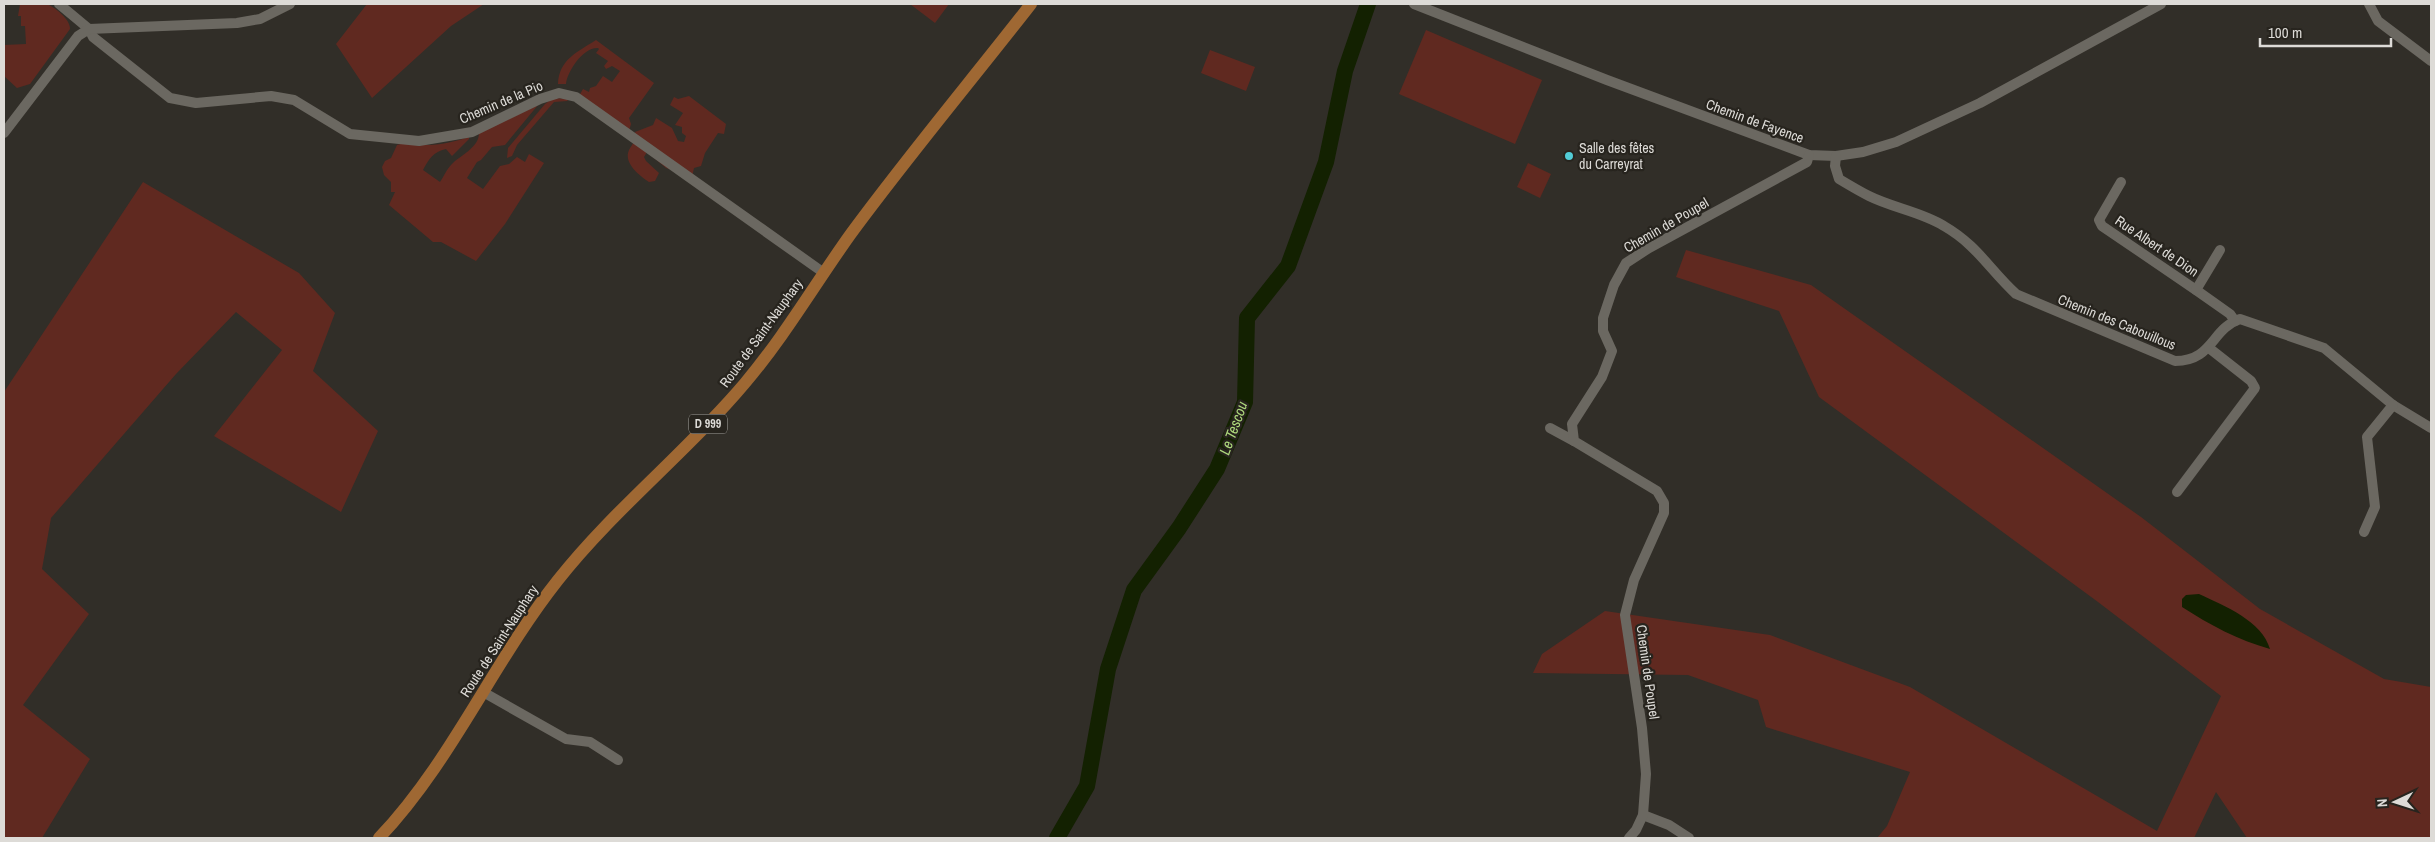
<svg xmlns="http://www.w3.org/2000/svg" width="2435" height="842" viewBox="0 0 2435 842" font-family="'Archivo Narrow',sans-serif">
<rect width="100%" height="100%" fill="#312e28"/>
<g fill="#602920">
<path d="M20,4C28,4 38,2 46,4C54,6 71,20 70,29L30,84L17,88L4,76V45L26,44L25,26H21V16H18Z"/>
<polygon points="367,4 484,4 451,26 372,98 336,44"/>
<polygon points="910,4 949,4 935,23"/>
<polygon points="1426,30 1542,80 1515,144 1399,94"/>
<path d="M596,40L654,83L629,118L631,124L629,131L579,96L583,89L589,92L590,88L596,86L603,76L612,82L620,71L612,66L606,69L604,66L608,61L596,53L599,49L598,48C583,47 567,72 566,84H558C559,59 578,52 596,40Z"/>
<polygon points="1210,50 1255,67 1246,91 1201,73"/>
<path d="M689,96L726,124L724,134L718,133L705,153L701,166L694,168L692,177L666,168L647,152L644,157L646,161L659,173L655,181L649,182C640,176 623,163 629,150C633,143 636,141 635,132L653,125L656,118L672,128L678,141L684,142L686,136L682,133V127L675,125L683,113L670,105L674,97L678,99Z"/>
<polygon points="553,98 569,99 567,101 554,102 517,145 512,156 507,158 508,148 545,104"/>
<path d="M538,105L505,145L492,147L481,160L477,162L467,178L483,189L500,166L509,164L517,157L525,162L529,154L544,163L505,224L476,261L441,242H433L389,205L395,192H391V182L384,175L382,167L385,161L391,158L397,145C412,140 414,145 429,145C442,145 456,141 469,137V139L452,156L446,149C433,152 429,159 423,170L440,182C444,176 447,169 451,165C460,155 479,148 479,133Z"/>
<polygon points="1528,163 1551,174 1540,198 1517,187"/>
<polygon points="143,182 299,273 335,313 313,371 378,431 341,512 214,436 282,350 236,312 176,374 51,518 42,569 89,614 23,705 90,759 42,838 4,838 4,392"/>
<polygon points="1686,250 1811,285 2141,517 2260,609 2384,679 2431,687 2431,838 2247,838 2216,792 2194,838 1877,838 1887,826 1910,772 1766,727 1758,700 1688,675 1533,673 1542,654 1605,611 1770,635 1910,687 2157,831 2221,696 2098,602 1819,397 1779,311 1676,277"/>
</g>
<path fill="#132101" d="M2199,594C2225,606 2262,621 2270,649C2238,640 2210,625 2182,607V599L2186,595Z"/>
<g fill="none" stroke-linecap="round" stroke-linejoin="round">
<polyline stroke="#132101" stroke-width="16" points="1057,838 1087,786 1108,669 1134,590 1179,528 1217,469 1245,402 1247,318 1288,266 1326,162 1345,71 1368,4"/>
<g stroke="#6b6861" stroke-width="10">
<polyline points="59,4 89,29 93,37 170,98 196,103 271,96 294,100 350,134 419,141 472,132 540,99 559,93 576,97 824,273"/>
<polyline points="1414,4 1607,80 1809,155 1836,156 1863,152 1896,142 1980,103 2161,4"/>
<polyline points="2369,4 2378,21 2431,61"/>
<polyline points="4,133 78,36 89,29 237,23 260,19 290,4"/>
<path d="M1836,156L1835,166L1839,179C1849,185 1859,191 1869,196C1893,208 1922,212 1944,226C1977,245 1989,269 2016,294L2175,361C2213,361 2211,329 2240,319L2324,348L2393,405L2431,428"/>
<polyline points="2121,182 2099,220 2102,226 2196,290 2230,314 2235,321"/>
<polyline points="2196,290 2220,250"/>
<polyline points="1550,428 1574,441"/>
<polyline points="2177,492 2255,388 2251,381 2209,348"/>
<polyline points="2364,532 2375,507 2367,437 2393,405"/>
<polyline points="483,692 566,739 590,742 618,760"/>
<polyline points="1643,815 1669,825 1689,838"/>
<polyline points="1629,838 1636,830 1643,815 1646,774 1642,728 1625,615 1634,580 1664,513 1664,503 1657,491 1574,441 1572,424 1602,377 1612,351 1603,331 1603,318 1614,285 1626,263 1649,248 1807,162 1809,155"/>
</g>
<path stroke="#9f6833" stroke-width="12" d="M379,838C452,761 493,662 558,580C614,509 687,452 745,383C784,337 815,284 850,235C908,156 971,81 1031,4"/>
</g>
<circle fill="#52ccd6" stroke="#27241e" stroke-width="2" cx="1569" cy="156" r="5"/>
<g text-anchor="middle" dominant-baseline="central" stroke-width="4.5" stroke-linejoin="round" paint-order="stroke">
<rect fill="#27241e" stroke="#a6a4a0" stroke-width="1" x="689" y="414.5" width="38" height="19" rx="4"/>
<g font-size="12" font-weight="bold" fill="#dddbd7">
<text x="708" y="424">D 999</text>
</g>
<g font-size="14" fill="#dddbd7" stroke="#27241e">
<text transform="translate(501 102) rotate(-23)">Chemin de la Pio</text>
<text transform="translate(1755 121) rotate(20)">Chemin de Fayence</text>
<text transform="translate(1666 225) rotate(-30)">Chemin de Poupel</text>
<text transform="translate(2157 246) rotate(34)">Rue Albert de Dion</text>
<text transform="translate(2117 322) rotate(22)">Chemin des Cabouillous</text>
<text transform="translate(761 333) rotate(-54)">Route de Saint-Nauphary</text>
<text transform="translate(499 641) rotate(-57)">Route de Saint-Nauphary</text>
<text transform="translate(1648 672) rotate(82)">Chemin de Poupel</text>
</g>
<g font-size="14" fill="#dddbd7" stroke="#27241e" text-anchor="start">
<text x="1579" y="148">Salle des fêtes<tspan x="1579" dy="16">du Carreyrat</tspan></text>
</g>
<g font-size="15" font-style="italic" fill="#aed97c" stroke="#27241e">
<text transform="translate(1233 428) rotate(-70)">Le Tescou</text>
</g>
</g>
<rect width="2435" height="842" fill="none" stroke="#dddbd7" stroke-width="10"/>
<g transform="translate(2395 802) rotate(266)" stroke="#27241e" stroke-width="4" paint-order="stroke">
<path d="M0-4L9 19L0 12L-9 19Z" fill="#dddbd7"/>
<text y="-8" font-size="14" font-weight="bold" text-anchor="middle" fill="#dddbd7">N</text>
</g>
<path d="M2260 38v8h131v-8" fill="none" stroke="#dddbd7" stroke-width="2.5"/>
<text x="2268" y="38" font-size="15" fill="#dddbd7" stroke="#27241e" stroke-width="4" paint-order="stroke">100 m</text>
</svg>
